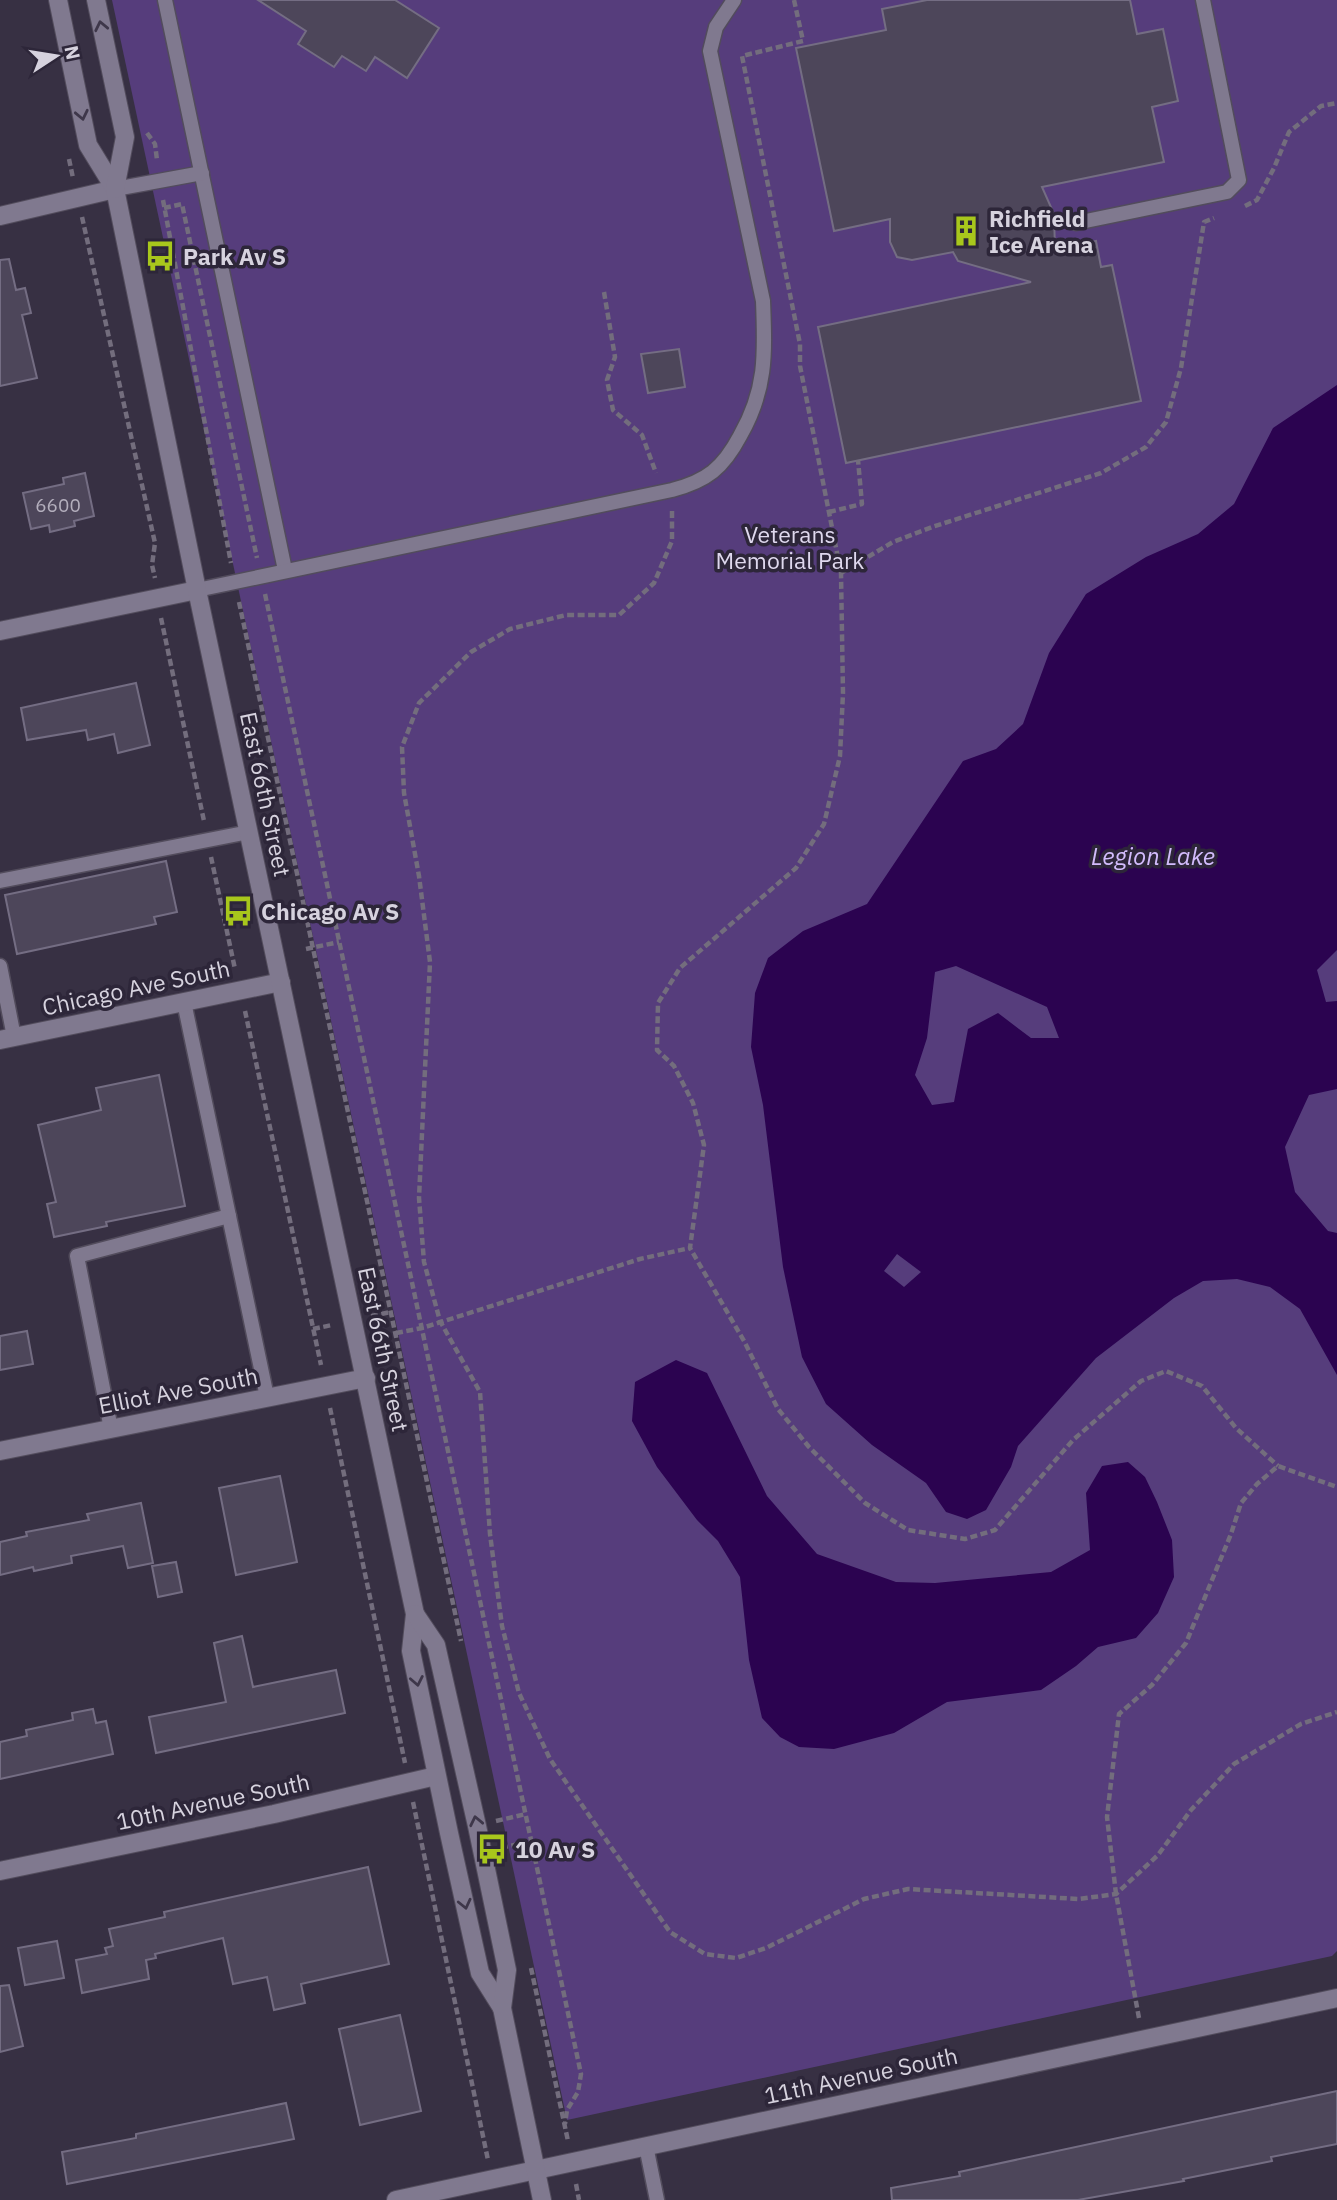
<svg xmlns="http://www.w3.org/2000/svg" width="1337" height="2200" viewBox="0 0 1337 2200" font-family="'IBM Plex Sans',sans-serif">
<rect width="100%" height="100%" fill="#373043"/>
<polygon fill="#563d7c" points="112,0 1337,0 1337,1951 1332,1956 567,2120"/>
<g fill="#2b0350" fill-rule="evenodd">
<path d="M1337,385V950L1317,970L1326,1002L1337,1001V1089L1309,1095L1285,1147L1295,1192L1328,1231L1337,1233V1375L1300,1309L1270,1287L1237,1279L1203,1281L1174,1298L1096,1358L1018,1446L1011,1467L986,1510L967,1519L946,1512L926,1483L872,1445L826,1404L802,1357L783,1267L763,1105L751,1047L755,993L768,958L803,931L867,904L963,761L996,749L1023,724L1049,653L1086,594L1146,557L1198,534L1234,504L1273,428ZM956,966L1047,1007L1059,1038H1031L998,1013L968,1029L954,1102L932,1105L915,1075L927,1038L935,972ZM897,1254L921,1272L904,1287L884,1271Z"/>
<polygon points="676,1360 707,1373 767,1496 817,1554 896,1582 935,1583 1051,1572 1090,1550 1086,1493 1102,1466 1128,1462 1145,1477 1157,1502 1172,1540 1174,1577 1158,1613 1136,1638 1098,1647 1076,1666 1041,1690 947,1702 894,1733 834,1749 799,1747 780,1737 762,1718 749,1660 740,1577 718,1541 697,1520 657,1467 632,1421 635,1382"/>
</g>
<g fill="#4d465a" stroke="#746d83" stroke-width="2">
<polygon points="258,0 395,0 439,28 407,78 375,57 366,71 342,56 334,67 298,44 306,31"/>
<polygon points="927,0 1130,0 1137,34 1163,29 1178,101 1152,107 1164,162 1042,187 1054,214 1055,250 1096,241 1101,267 1112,265 1141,401 846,463 818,327 1031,282 958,261 953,252 912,260 897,257 890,242 890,219 834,231 796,48 886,30 882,9"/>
<polygon points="9,259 16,290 25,288 31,313 22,315 37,378 0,386 0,260"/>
<polygon points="679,349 685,387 648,393 641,354"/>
<polygon points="85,473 94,516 74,521 75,526 50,532 49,525 31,529 23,493 64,484 63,478"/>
<polygon points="136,683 150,745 118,753 114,734 88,740 86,730 27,740 21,708"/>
<polygon points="166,861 177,912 154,917 156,924 17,954 5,895"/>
<polygon points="159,1075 185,1206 106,1222 107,1226 54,1237 47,1204 56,1202 38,1125 101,1110 96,1088"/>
<polygon points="27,1331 33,1364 0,1370 0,1336"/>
<polygon points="280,1476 297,1562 236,1575 219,1488"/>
<polygon points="141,1503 153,1563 128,1568 123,1546 71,1556 72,1563 34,1571 33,1567 0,1575 0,1542 27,1536 26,1532 89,1520 87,1514"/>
<polygon points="176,1562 182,1592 158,1597 152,1566"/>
<polygon points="242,1636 253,1687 336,1670 345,1713 156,1753 149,1717 226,1702 214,1643"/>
<polygon points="93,1709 96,1723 106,1721 113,1754 0,1779 0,1742 27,1736 26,1730 73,1720 72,1713"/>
<polygon points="368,1867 389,1964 301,1984 305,2003 274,2010 267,1977 233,1984 223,1938 155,1954 156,1958 146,1960 149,1979 82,1993 76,1960 107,1954 105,1948 113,1946 109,1929 165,1917 164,1912"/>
<polygon points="57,1941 64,1978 25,1985 18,1948"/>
<polygon points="9,1985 23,2046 0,2052 0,1986"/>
<polygon points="400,2015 421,2111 360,2125 339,2029"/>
<polygon points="1337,2091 1337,2144 1271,2157 1272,2161 1183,2179 1184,2181 1078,2200 892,2200 891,2188 960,2176 959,2172"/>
<polygon points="286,2103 294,2139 67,2184 62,2152 136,2138 136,2134"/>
</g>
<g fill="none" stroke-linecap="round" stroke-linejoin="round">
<g stroke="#524c5c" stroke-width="17">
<g id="service">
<polyline points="165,0 285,570"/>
<polyline points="115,189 202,173"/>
<polyline points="1076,223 1227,192 1239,180 1203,0"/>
<path d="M197,590L672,490C707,481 723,468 740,436C767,389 765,353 763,301L710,51L716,27L734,0"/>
<polyline points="0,881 249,832"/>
<polyline points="0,966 14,1037"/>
<polyline points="184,1002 267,1397"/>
<polyline points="111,1429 77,1256 229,1216"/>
<polyline points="646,2146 657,2200"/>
</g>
</g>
<g stroke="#524c5c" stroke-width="20">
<g id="minor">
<polyline points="0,216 115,189"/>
<polyline points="0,631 197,590"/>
<polyline points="0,1040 281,982"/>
<polyline points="0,1451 366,1378"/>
<polyline points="0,1871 274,1814 436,1776"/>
<polyline points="396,2200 1337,1998"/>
</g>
</g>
<g stroke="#524c5c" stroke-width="20">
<g id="secondary">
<polyline points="58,0 88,145 115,189 197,590 415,1614 411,1651 449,1833 480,1973 502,2008"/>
<polyline points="96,0 125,137 115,189"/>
<polyline points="415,1614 436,1645 477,1826 507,1970 502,2008 542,2200"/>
</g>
</g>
<g stroke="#736d7d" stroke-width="4.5" stroke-dasharray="7 3.5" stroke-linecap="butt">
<polyline points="794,0 803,41 742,56 800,344 800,366 841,573 843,693 840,756 824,824 796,868 680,968 658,1003 657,1050 674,1066 693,1103 704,1145 690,1248 744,1341 778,1409 809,1447 865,1503 908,1530 965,1539 995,1530 1073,1440 1141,1381 1166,1371 1202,1386 1236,1428 1278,1466"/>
<polyline points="147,133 155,144 157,160"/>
<polyline points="69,159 73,178"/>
<polyline points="163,200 231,563"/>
<polyline points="1245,206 1257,200 1274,168 1289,132 1321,106 1337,103"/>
<polyline points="164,208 182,204 257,558"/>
<polyline points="82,217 155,543 152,565 155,578"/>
<polyline points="604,292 615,357 607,380 613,410 642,435 656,473"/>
<polyline points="672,511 672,541 654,583 619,615 566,615 510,629 471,652 419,703 402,747 404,793 419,876 430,962 419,1198 424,1262 440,1321 480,1392 490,1534 502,1626 519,1693 550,1759 670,1932 705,1954 736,1958 766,1948 864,1899 908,1889 1079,1899 1116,1894 1158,1855 1191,1810 1234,1764 1301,1724 1337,1712"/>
<polyline points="829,512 862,504 858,460"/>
<polyline points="841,573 893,542 932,527 1101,473 1146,447 1166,422 1181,368 1204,222 1214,218"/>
<polyline points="265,594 581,2074 578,2092 567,2110 565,2124"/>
<polyline points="239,602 461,1641"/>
<polyline points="161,618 204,821"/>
<polyline points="211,857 235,969"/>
<polyline points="306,949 339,942"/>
<polyline points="245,1011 321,1365"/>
<polyline points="371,1316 391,1312"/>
<polyline points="313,1329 332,1325"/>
<polyline points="396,1333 422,1328 640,1259 690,1248"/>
<polyline points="330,1408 405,1763"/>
<polyline points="413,1802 488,2160"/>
<polyline points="496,1821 526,1814"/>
<polyline points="501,1848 531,1841"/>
<polyline points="531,1968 568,2141"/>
<polyline points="1139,2018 1116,1894 1107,1817 1119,1714 1152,1685 1186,1643 1231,1534 1241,1503 1257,1484 1278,1466 1337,1487"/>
<polyline points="576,2184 579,2200"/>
</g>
<use href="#service" stroke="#80798f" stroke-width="14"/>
<use href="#minor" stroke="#80798f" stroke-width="18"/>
<use href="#secondary" stroke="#80798f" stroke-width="18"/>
</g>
<defs><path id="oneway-chevron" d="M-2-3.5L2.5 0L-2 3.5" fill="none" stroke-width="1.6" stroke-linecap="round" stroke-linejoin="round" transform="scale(1.75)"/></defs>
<g stroke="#3e374a">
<use href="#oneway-chevron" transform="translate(101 26) rotate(-102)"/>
<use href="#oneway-chevron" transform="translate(82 115) rotate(78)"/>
<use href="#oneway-chevron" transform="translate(417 1681) rotate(79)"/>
<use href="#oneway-chevron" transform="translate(476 1821) rotate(-102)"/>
<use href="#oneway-chevron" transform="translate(465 1904) rotate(77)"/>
</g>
<defs>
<g id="building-bare" transform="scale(2.415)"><path d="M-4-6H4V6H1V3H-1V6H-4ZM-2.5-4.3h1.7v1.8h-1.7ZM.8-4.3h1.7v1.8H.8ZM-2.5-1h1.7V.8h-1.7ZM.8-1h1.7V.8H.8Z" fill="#a8c71c" stroke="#2d2639" stroke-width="2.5" paint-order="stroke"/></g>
<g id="bus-bare" transform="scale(2.415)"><path d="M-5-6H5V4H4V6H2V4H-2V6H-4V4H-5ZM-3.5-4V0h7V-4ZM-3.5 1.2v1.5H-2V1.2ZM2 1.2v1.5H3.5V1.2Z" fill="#a8c71c" stroke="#2d2639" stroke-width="2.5" paint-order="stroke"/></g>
</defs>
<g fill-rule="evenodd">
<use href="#building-bare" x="966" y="231"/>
<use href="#bus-bare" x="160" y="256"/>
<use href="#bus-bare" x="238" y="911"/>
<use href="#bus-bare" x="492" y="1849"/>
</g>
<g text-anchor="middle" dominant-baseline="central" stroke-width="7" stroke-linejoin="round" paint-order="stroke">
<g font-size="19" fill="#b4afbd">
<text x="58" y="505">6600</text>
</g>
<g font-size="23" font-weight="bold" fill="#d6d2de" stroke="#2d2639" text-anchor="start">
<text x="989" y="218">Richfield<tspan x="989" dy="26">Ice Arena</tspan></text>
<text x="183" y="256">Park Av S</text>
<text x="261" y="911">Chicago Av S</text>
<text x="515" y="1849">10 Av S</text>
</g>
<g font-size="23" fill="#dfd8ee" stroke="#2d2639">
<text x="790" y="534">Veterans<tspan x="790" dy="26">Memorial Park</tspan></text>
</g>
<g font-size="23" fill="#d6d2de" stroke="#2d2639">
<text transform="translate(266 794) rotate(78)">East 66th Street</text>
<text transform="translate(136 987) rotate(-12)">Chicago Ave South</text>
<text transform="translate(384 1349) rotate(78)">East 66th Street</text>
<text transform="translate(178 1390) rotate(-11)">Elliot Ave South</text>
<text transform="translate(213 1801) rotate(-12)">10th Avenue South</text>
<text transform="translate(861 2075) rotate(-12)">11th Avenue South</text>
</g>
<g font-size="24" font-style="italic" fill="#d2bbfc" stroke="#2d2639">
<text x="1153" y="856">Legion Lake</text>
</g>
</g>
<g transform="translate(56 56) rotate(78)" stroke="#2d2639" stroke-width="5" paint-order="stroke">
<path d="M0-5L12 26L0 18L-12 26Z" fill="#d6d2de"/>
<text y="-10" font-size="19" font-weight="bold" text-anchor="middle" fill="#d6d2de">N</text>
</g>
</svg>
